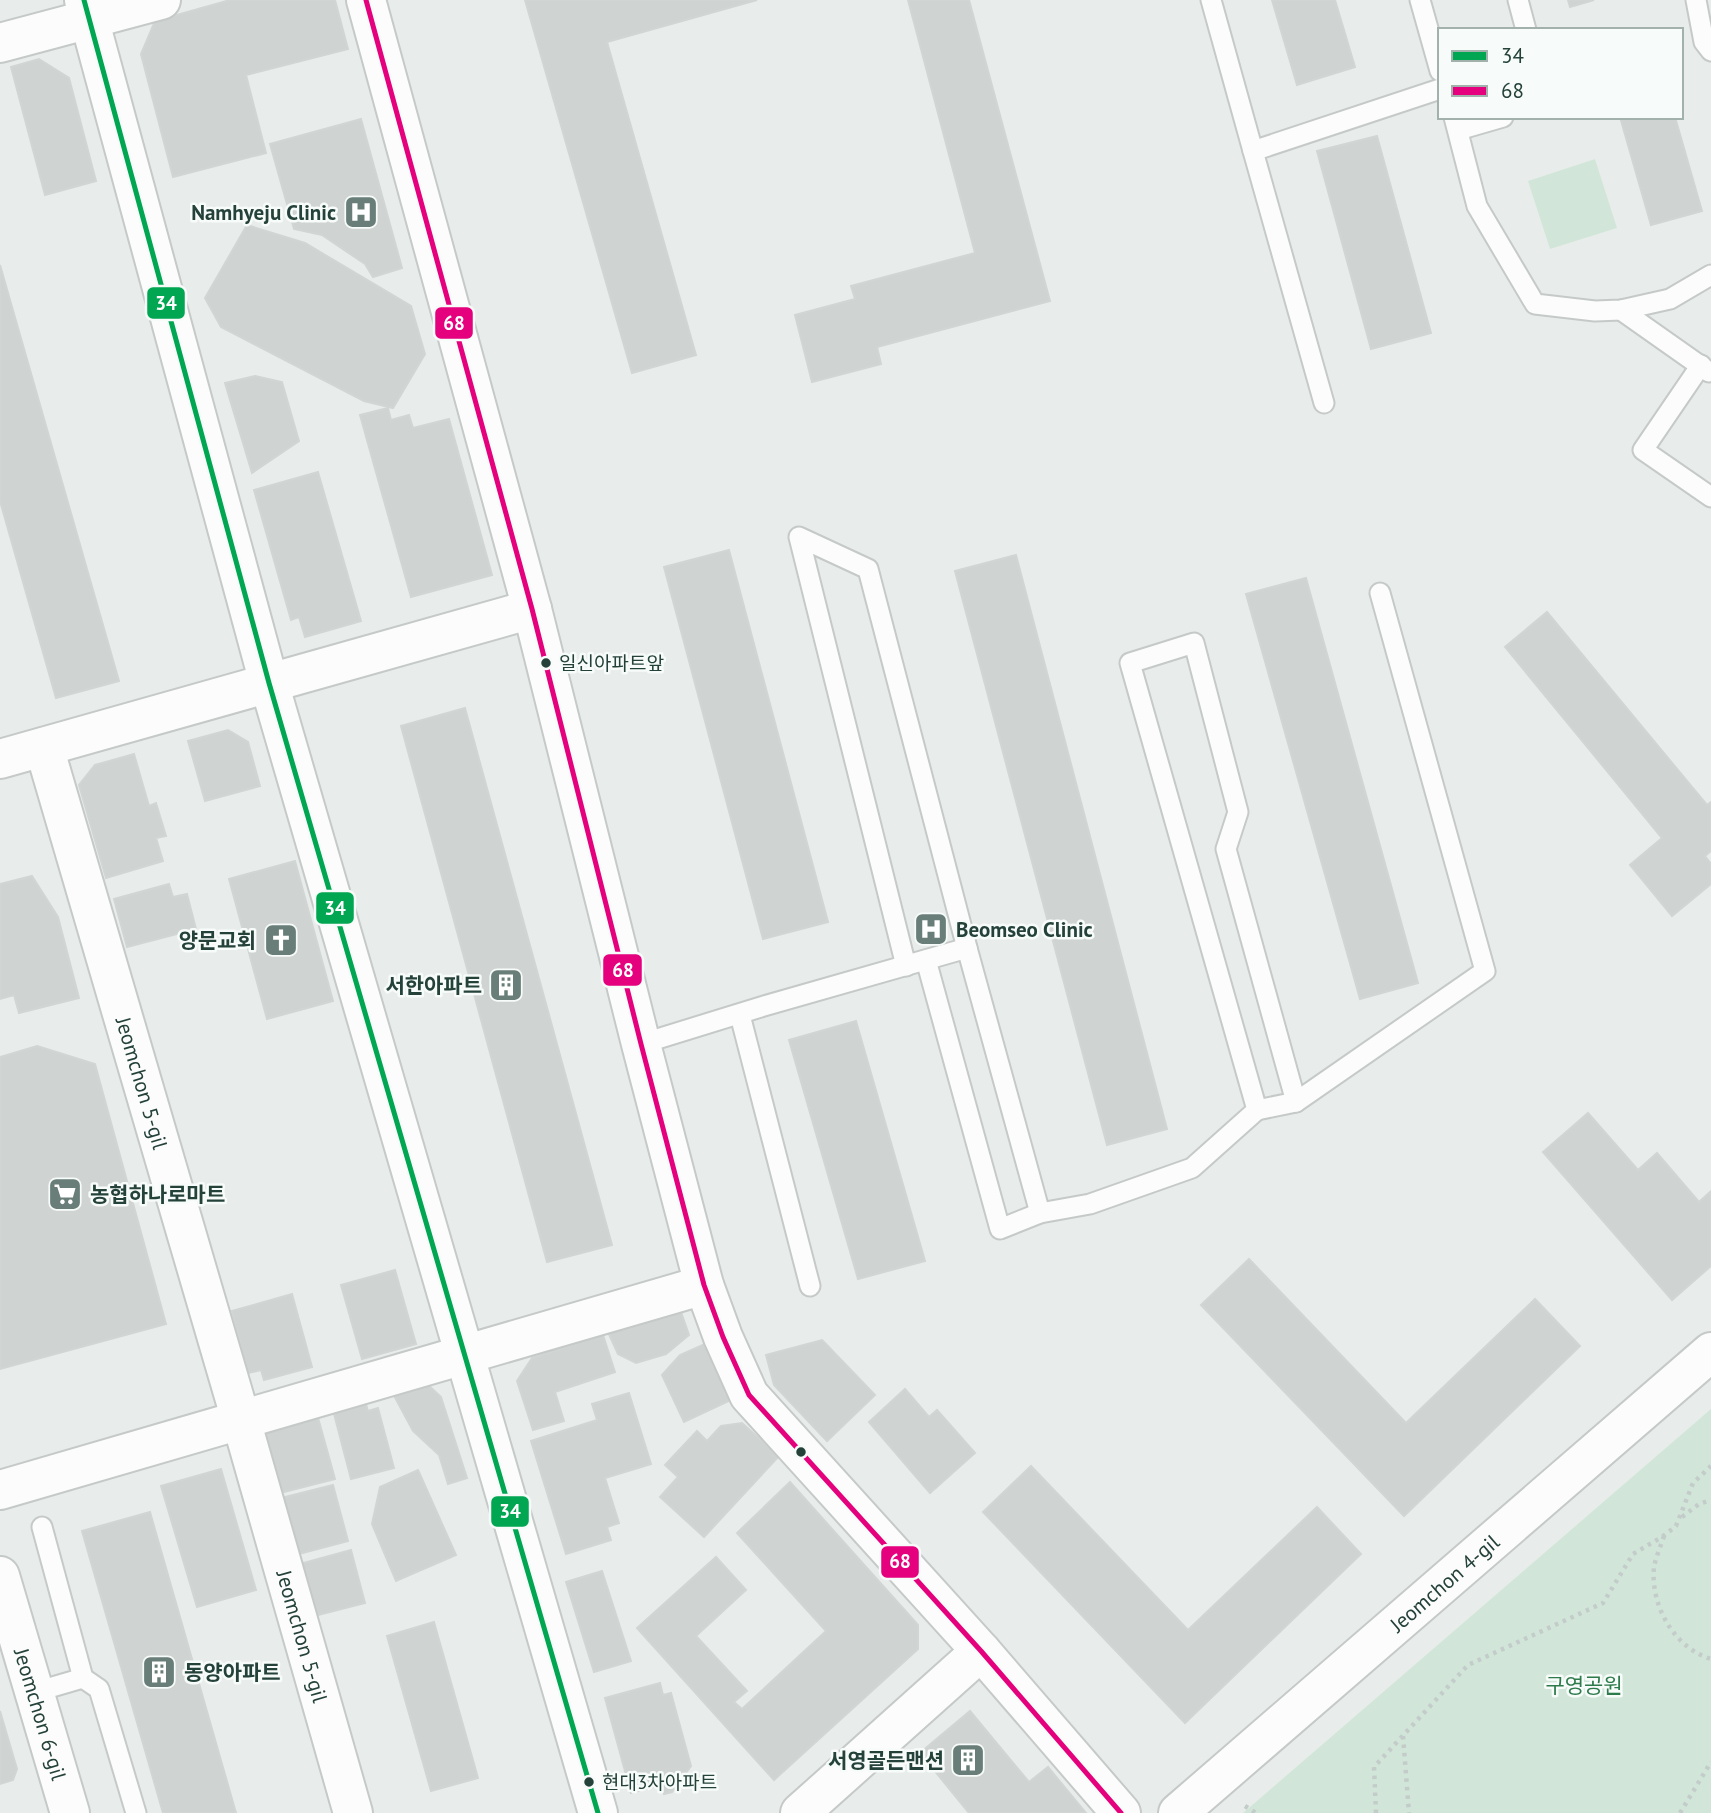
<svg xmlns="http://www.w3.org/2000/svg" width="1711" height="1813" viewBox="0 0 1711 1813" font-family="'PT Sans','Noto Sans KR',sans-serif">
<rect width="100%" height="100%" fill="#e8edeb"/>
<g fill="#d1e6d8">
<polygon points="1595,159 1617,228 1550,249 1528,181"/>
<polygon points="1711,1409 1711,1813 1243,1813"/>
</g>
<g fill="#cfd4d2" stroke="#d1d6d4" stroke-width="2">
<polygon points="230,0 335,0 348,49 246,75 266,153 173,177 141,54 155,21"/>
<polygon points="525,0 757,0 607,42 696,355 632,373"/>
<polygon points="908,0 969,0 1050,301 877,347 881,364 812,382 795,315 855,299 851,286 975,253"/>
<polygon points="1272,0 1335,0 1355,67 1297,85"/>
<polygon points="1568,0 1594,0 1570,7"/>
<polygon points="39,59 69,78 96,181 45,195 11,67"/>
<polygon points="1620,117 1675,117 1702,211 1651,225"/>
<polygon points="361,119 402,268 373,277 365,264 322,235 294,229 270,144"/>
<polygon points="1377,136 1431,333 1371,349 1317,151"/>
<polygon points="247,225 305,243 411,306 425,354 393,408 364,401 221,327 205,298"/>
<polygon points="0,265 119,681 56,698 0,501"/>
<polygon points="255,376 282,382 299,441 252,473 225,383"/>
<polygon points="388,408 391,420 409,415 413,428 449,419 492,575 411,597 360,415"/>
<polygon points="318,472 361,621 305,637 299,617 291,620 254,490"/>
<polygon points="729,550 828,922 763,939 664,567"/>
<polygon points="1016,555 1167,1129 1107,1145 955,571"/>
<polygon points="1306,578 1418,983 1360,999 1246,594"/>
<polygon points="1547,612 1707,805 1711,802 1711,851 1705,856 1711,864 1711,884 1672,916 1630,865 1662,838 1505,647"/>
<polygon points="465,708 612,1245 547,1262 401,726"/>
<polygon points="228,730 248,742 260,786 205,801 188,741"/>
<polygon points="134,754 149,806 156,803 166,836 156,838 163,861 106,878 79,785 95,765"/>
<polygon points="295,861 333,1001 267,1019 229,879"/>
<polygon points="32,876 58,917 79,998 19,1013 14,995 0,999 0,884"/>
<polygon points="169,884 173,897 187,894 196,929 127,947 114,899"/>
<polygon points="856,1021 925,1261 858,1279 789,1040"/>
<polygon points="37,1046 95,1064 166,1324 0,1369 0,1057"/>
<polygon points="1588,1113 1638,1170 1657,1153 1699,1202 1711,1191 1711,1266 1672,1300 1543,1152"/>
<polygon points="1249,1259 1406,1423 1535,1299 1580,1346 1404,1516 1201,1305"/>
<polygon points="395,1270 416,1344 362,1359 341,1285"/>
<polygon points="292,1294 312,1367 264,1380 261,1370 248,1373 232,1311"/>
<polygon points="680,1309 689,1335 666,1354 636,1363 618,1354 608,1332"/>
<polygon points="603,1335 615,1372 555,1392 564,1421 533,1430 517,1381 532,1358"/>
<polygon points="822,1340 875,1395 827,1441 774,1385 766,1355"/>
<polygon points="707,1343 733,1399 684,1422 662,1375 680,1355"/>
<polygon points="426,1383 441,1397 467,1478 448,1484 439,1455 413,1431 392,1392"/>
<polygon points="905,1389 929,1417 937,1410 975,1453 930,1493 869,1422"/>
<polygon points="629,1393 651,1464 605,1478 619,1523 607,1527 611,1540 566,1554 531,1441 597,1420 592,1404"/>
<polygon points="365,1401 368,1411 378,1408 394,1468 351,1479 333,1410"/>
<polygon points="317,1414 335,1479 280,1493 263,1429"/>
<polygon points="742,1423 779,1456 704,1537 660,1497 678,1477 665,1465 697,1431 707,1441 721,1426"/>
<polygon points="1031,1466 1188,1630 1317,1507 1361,1554 1185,1723 983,1512"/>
<polygon points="221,1469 256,1590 197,1607 161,1486"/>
<polygon points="418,1470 456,1555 396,1581 372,1524 380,1487"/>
<polygon points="790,1482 918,1625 918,1649 774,1780 637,1628 716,1557 746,1590 696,1636 747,1691 734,1702 742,1709 826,1631 737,1533"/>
<polygon points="333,1485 348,1541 295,1555 281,1498"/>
<polygon points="150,1512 236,1813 163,1813 82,1531"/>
<polygon points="351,1550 365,1603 314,1616 300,1564"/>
<polygon points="602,1571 631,1661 594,1672 566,1582"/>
<polygon points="434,1622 478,1778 431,1791 387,1636"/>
<polygon points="660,1683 663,1695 671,1693 691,1766 672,1792 664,1794 661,1785 631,1793 605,1698"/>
<polygon points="0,1711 17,1769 13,1780 0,1784"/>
<polygon points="970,1711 1029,1782 1048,1767 1086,1813 969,1813 920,1753"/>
</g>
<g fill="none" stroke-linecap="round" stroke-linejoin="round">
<g stroke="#c5cac8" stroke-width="23">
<g id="lane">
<polyline points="1211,0 1253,151 1440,89"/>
<polyline points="1420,0 1440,71"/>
<polyline points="1518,0 1526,30"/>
<polyline points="1696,0 1704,42 1711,51"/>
<polyline points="1454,117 1477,206 1535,304 1595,311 1621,310 1670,299 1711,275"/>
<polyline points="1458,130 1503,117"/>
<polyline points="1253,151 1324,403"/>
<polyline points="1621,310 1709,372"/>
<polyline points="1701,365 1643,450 1711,497"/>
<polyline points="926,960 1000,1229 1040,1213"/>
<polyline points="906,966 799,537 868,569 967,948"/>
<polyline points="740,1015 810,1286"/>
<polyline points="641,1044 764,1006 967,948 1040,1213 1090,1204 1192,1168 1257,1110 1130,663 1194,643 1238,812 1226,849 1296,1102 1485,971 1380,593"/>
<polyline points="1257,1110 1296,1102"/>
<polyline points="42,1527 83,1678 99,1689 136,1813"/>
<polyline points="35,1692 83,1678"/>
</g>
</g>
<g stroke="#c5cac8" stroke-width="42">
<g id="street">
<polyline points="84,0 269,683 598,1813"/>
<polyline points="366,0 532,609 641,1044 704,1285 723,1337 749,1395 981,1651 1121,1813"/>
<polyline points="0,43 161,0"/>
<path id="s1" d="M44,747L241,1420L353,1813"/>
<polyline points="0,759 532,609"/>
<polyline points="0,1490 704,1285"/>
<path id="s2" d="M0,1576L70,1813"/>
<polyline points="800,1813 981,1651"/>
<path id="s3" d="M1178,1813L1711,1352"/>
</g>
</g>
<g stroke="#c3ccca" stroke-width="4.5" stroke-dasharray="3.5 5" stroke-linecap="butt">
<polyline points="1682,1517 1699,1504 1711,1500"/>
<path d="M1664,1536C1661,1545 1656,1557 1654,1567C1650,1605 1674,1648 1711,1659"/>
<polyline points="1403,1736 1409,1813"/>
<polyline points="1245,1806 1256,1813"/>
<polyline points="1376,1813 1374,1767 1468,1665 1603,1603 1633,1554 1662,1537 1676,1526 1693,1483 1711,1466"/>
<polyline points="1680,1813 1711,1762"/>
</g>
<use href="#lane" stroke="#fcfcfc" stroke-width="19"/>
<use href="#street" stroke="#fcfcfc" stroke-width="38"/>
<g stroke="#f7fbf9" stroke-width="10">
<polyline id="bus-1" points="84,0 269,683 598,1813"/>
</g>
<g stroke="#f7fbf9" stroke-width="10">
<polyline id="bus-2" points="366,0 532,609 641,1044 704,1285 723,1337 749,1395 981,1651 1121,1813"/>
</g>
<use href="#bus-1" stroke="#00a651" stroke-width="5"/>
<use href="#bus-2" stroke="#e5007d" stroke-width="5"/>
</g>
<defs>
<g id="hospital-square" transform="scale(1.75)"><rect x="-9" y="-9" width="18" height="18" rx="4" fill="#697e78" stroke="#f7fbf9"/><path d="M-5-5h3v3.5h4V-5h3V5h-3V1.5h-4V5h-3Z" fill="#fff"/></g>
<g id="church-square" transform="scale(1.75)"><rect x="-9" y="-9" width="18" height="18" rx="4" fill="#697e78" stroke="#f7fbf9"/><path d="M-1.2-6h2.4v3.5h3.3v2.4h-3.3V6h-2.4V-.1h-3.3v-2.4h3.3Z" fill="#fff"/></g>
<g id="building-square" transform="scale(1.75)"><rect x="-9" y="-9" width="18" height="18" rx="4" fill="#697e78" stroke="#f7fbf9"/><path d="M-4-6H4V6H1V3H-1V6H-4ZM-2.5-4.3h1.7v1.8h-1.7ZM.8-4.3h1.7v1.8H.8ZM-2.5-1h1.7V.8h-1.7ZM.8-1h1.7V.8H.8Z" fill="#fff"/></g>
<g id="supermarket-square" transform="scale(1.75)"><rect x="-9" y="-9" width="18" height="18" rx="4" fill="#697e78" stroke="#f7fbf9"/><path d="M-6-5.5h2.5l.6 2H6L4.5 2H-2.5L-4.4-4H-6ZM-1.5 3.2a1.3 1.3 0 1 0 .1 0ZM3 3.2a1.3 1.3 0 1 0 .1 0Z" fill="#fff"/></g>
</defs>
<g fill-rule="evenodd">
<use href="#hospital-square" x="361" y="212"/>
<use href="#hospital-square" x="931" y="929"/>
<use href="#church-square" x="281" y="940"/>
<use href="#building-square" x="506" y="985"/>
<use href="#supermarket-square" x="65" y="1194"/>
<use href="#building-square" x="159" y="1672"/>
<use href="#building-square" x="968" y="1760"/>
</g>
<g fill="#24423a" stroke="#f7fbf9" stroke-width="2.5">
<circle cx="546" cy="663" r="6"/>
<circle cx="801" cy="1452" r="6"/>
<circle cx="589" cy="1782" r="6"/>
</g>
<g text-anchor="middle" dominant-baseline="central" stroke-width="5" stroke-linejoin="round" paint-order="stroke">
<g font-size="19" fill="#24423a" stroke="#f7fbf9" text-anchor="start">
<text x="559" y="663">일신아파트앞</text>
<text x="602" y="1782">현대3차아파트</text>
</g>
<g font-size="21" font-weight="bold" fill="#24423a" stroke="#f7fbf9" text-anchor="end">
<text x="336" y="212">Namhyeju Clinic</text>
<text x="956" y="929" text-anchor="start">Beomseo Clinic</text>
<text x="256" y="940">양문교회</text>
<text x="482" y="985">서한아파트</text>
<text x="90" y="1194" text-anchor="start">농협하나로마트</text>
<text x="184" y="1672" text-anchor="start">동양아파트</text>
<text x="944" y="1760">서영골든맨션</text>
</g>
<g font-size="21" fill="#24423a" stroke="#f7fbf9">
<text stroke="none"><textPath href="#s1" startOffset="350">Jeomchon 5-gil</textPath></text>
<text stroke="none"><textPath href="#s3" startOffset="352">Jeomchon 4-gil</textPath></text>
<text stroke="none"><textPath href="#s1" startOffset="926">Jeomchon 5-gil</textPath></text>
<text stroke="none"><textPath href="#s2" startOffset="144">Jeomchon 6-gil</textPath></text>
</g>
<g font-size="21" fill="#2d7a4b" stroke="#f7fbf9">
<text x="1584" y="1685">구영공원</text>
</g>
</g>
<g stroke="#f7fbf9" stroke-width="2.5">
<rect x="146" y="286" width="40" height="34" rx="7" fill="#00a651"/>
<rect x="434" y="306" width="40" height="34" rx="7" fill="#e5007d"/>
<rect x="315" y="891" width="40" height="34" rx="7" fill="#00a651"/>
<rect x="602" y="953" width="41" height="34" rx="7" fill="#e5007d"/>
<rect x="490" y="1495" width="40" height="33" rx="7" fill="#00a651"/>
<rect x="880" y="1545" width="40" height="34" rx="7" fill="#e5007d"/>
</g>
<g font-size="19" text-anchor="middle" font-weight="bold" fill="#fff">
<text x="166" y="310">34</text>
<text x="454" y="330">68</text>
<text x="335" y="915">34</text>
<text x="623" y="977">68</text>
<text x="510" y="1518">34</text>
<text x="900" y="1568">68</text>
</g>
<rect x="1438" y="28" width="245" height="91" fill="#f7fbf9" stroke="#a3b1ad" stroke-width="2"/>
<rect x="1452" y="51" width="35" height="10" fill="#00a651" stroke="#a3b1ad" stroke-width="2"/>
<text x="1501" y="63" font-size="21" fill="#24423a">34</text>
<rect x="1452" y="86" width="35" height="10" fill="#e5007d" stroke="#a3b1ad" stroke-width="2"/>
<text x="1501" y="98" font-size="21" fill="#24423a">68</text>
</svg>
